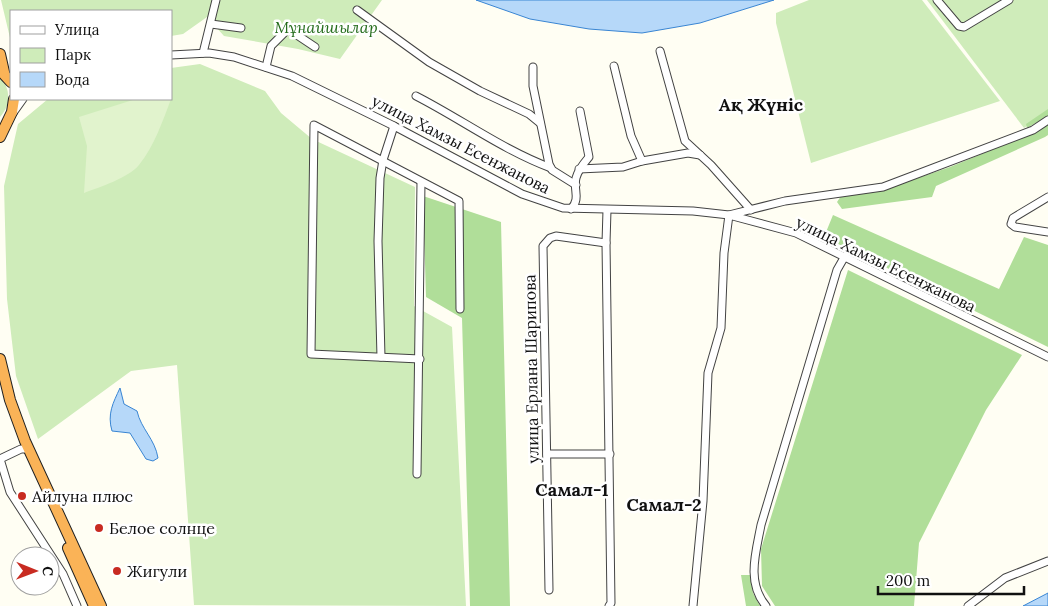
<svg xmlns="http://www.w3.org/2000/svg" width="1048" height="606" viewBox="0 0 1048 606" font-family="Lora,serif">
<rect width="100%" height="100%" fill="#fffef3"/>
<g fill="#cfecba">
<polygon points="1,0 382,0 340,59 298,49 224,36 207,17 183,34 171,36 171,11 11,11 11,42"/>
<polygon points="809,0 922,0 1000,101 811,163 776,23 776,13"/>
<polygon points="927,0 1048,0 1048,112 1024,128"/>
<polygon points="200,64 265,91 281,113 312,139 415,187 414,306 452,327 466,606 194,605 177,365 131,371 38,439 16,376 7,299 4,186 18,124 48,99 171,99 171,68"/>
<path d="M0,77C11,89 11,105 0,117Z"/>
</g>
<g fill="#b0de99">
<polygon points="1048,109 1048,116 1027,128 1026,124"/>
<polygon points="1048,123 1048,135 1045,137 936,186 932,197 842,209 837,202 841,196 877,192 950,167 1035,132"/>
<polygon points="423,196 501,222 510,606 470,606 462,318 426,297"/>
<polygon points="833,215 999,289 1024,237 1048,245 1048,347 824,237"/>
<polygon points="848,270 1022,355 986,410 919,543 914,606 775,606 762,586 761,549"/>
<polygon points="741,575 750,575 753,593 760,606 746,606"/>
</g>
<path fill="#e1f3cd" d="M136,99H171C163,120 154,147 139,165C128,178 100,187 84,193L87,146L79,117Z"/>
<g fill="#b6d8f9" stroke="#3985d3">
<polygon points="476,0 774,0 700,23 642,33 589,29 530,19"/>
<path d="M120,388L124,404L137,411C141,429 155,439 158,458L153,461L146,459L130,433L112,431C107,414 113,403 120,388Z"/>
<polygon points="1048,593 1048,606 1023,606"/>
</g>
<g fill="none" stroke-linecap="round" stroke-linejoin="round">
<g stroke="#434343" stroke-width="9">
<g id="minor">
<polyline points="937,0 959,26 964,27 1009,0"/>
<polyline points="357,10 429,62 480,91 529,114 540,123"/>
<polyline points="211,24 241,28"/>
<polyline points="660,51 685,141 711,165 751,210"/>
<polyline points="203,53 216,0"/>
<polyline points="171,55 209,53 234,57 292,76 394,126 522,194 563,208 693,211 729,215 796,233 1048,357"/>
<polyline points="614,66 631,136 642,161"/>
<polyline points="266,67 271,46 288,29 315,47"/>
<polyline points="533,67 533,86 549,164 552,170 576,185"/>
<path d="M416,96C461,119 503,150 551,168"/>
<polyline points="13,113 23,99"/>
<polyline points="579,169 623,167 642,161 688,153 700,155"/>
<polyline points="1048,197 1013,218 1011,224 1015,227 1048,232"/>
<path d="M571,209C581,198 573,190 576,178C578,170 584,163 589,157L580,111"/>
<polyline points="607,210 606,243 611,603 609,606"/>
<polyline points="381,357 378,241 380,178 383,160 394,126"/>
<polyline points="420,359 311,354 314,125 459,201 460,309"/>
<polyline points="28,449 21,449 0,459 10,492 63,574 77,606"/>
<polyline points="547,454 610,454"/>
<polyline points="417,474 421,182"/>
<polyline points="549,590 543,246 550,238 556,236 606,243"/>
<polyline points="693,606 703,501 708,373 721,328 724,253 729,215 785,201 883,187 1033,130 1048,120"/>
<path d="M766,606C746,582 756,552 761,525L837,270L845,256"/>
<polyline points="968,606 1005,578 1048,561"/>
</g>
</g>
<g stroke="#212121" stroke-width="12">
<g id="highway">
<polyline points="0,54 4,72"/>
<polyline points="0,70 11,82"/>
<polyline points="0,137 12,112 14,99"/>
<polyline points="0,359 10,400 25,441 101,606"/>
<polyline points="68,548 94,606"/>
</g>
</g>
<use href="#minor" stroke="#fff" stroke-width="7"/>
<use href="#highway" stroke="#fab357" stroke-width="10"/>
</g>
<g fill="#c82b21" stroke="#fff" stroke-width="2">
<circle cx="22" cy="496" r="5"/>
<circle cx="99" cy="528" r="5"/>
<circle cx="117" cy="571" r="5"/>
</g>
<g text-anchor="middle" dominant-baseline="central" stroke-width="5" stroke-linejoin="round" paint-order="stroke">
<g font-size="16" font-style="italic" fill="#246c1c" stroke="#fff">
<text x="326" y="27">Мұнайшылар</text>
</g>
<g font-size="16" fill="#101010" stroke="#fff">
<text transform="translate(461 144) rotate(27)">улица Хамзы Есенжанова</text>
<text transform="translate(886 264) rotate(26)">улица Хамзы Есенжанова</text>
<text transform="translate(531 369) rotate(-91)">улица Ерлана Шарипова</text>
</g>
<g font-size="16" fill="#101010" stroke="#fff" text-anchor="start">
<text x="32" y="496">Айлуна плюс</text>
<text x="109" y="528">Белое солнце</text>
<text x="127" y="571">Жигули</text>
</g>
<g font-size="18" font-weight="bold" fill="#101010" stroke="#fff">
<text x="761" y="104">Ақ Жүніс</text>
<text x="572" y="489">Самал-1</text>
<text x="664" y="504">Самал-2</text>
</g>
</g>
<rect x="10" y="10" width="162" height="90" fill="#ffffff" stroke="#9f9f9f"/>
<rect x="20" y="26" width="25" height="8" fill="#ffffff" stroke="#9f9f9f"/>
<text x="55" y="35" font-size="15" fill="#101010">Улица</text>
<rect x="20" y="48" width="25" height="15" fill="#cfecba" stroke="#9f9f9f"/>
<text x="55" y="60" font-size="15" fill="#101010">Парк</text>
<rect x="20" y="72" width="25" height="15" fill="#b6d8f9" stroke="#9f9f9f"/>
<text x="55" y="85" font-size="15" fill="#101010">Вода</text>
<g transform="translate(35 571) rotate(91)"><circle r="24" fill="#ffffff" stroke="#9f9f9f"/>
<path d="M0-4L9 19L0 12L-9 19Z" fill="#c82b21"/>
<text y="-8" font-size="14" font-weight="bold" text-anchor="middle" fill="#101010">С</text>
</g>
<path d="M878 586v8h146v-8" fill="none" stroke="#101010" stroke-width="2.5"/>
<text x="886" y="586" font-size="15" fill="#101010" stroke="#ffffff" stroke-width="4" paint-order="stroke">200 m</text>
</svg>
